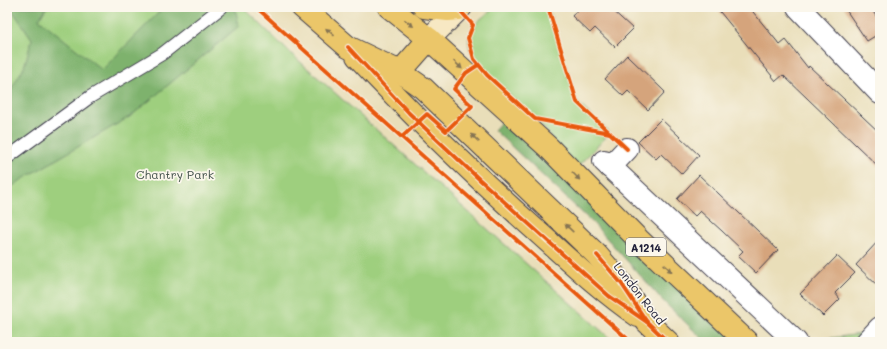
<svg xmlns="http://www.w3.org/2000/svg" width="887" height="349" viewBox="0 0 887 349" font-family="Mali,sans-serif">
<rect width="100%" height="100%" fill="#fbf7ec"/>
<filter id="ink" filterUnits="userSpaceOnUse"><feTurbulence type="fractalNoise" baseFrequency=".025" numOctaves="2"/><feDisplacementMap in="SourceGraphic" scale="8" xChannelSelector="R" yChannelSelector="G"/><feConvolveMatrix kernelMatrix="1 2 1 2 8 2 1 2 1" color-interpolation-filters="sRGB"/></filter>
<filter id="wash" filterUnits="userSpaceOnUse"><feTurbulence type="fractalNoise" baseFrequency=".012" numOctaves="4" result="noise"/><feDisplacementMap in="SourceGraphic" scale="16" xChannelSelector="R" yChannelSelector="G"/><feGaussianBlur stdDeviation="0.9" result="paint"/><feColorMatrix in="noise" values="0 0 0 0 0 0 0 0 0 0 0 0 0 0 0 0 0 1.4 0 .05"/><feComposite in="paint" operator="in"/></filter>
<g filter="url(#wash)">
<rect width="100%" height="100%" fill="#e9deb9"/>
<g fill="#9ecf7e" stroke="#60785c">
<polygon points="7,7 243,7 287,50 614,342 7,342"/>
<path d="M496,7H548L577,102L610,133L572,172L546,130L478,65C458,34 472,25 496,7Z"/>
<polygon points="861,334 868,342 807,342 808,341"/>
</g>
<g fill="#7eb26d" stroke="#506a54">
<polygon points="10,7 47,7 39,19 102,70 164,7 235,7 239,26 131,116 23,179 7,190 7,96 24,67 32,39"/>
<polygon points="507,116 749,342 706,342 665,303 593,223 494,130"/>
</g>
<g id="blocks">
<g fill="#d5a47b">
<polygon points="580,7 609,7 633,29 615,47 595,28 590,33 572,16"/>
<polygon points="716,7 749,7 780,45 786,40 808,68 809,66 880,133 880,168 783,75 776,81"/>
<polygon points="844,7 870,7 880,22 880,33 867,41"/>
<polygon points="627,55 665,92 648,110 628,91 623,96 605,79"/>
<polygon points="661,119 699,155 682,174 661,154 656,159 638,142"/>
<polygon points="699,175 778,250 756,273 738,256 743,251 722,231 700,211 695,216 677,199"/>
<polygon points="880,239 880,288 856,265"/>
<polygon points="837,256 855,273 835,293 840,299 823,316 800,294"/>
</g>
</g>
</g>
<g filter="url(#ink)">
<use href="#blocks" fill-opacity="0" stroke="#403e4e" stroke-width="1"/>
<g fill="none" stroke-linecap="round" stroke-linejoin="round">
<g stroke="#403e4e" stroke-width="14">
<polyline id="lane" points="7,158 90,97 162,54 222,7"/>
</g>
<g stroke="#403e4e" stroke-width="24">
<g id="street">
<polyline points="798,7 880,93"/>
<polyline points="604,161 796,342"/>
<polyline points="610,167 627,149"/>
<polyline points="867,342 880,328"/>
</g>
</g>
<g stroke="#403e4e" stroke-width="24">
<polyline id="secondary" points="429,39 461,7"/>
</g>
<g stroke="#403e4e" stroke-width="24">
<g id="primary">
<polyline points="302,7 348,47 400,72 423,88 597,255 621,283 647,322 668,342"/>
<polyline points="389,7 429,39 549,148 639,240 747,342"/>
<polyline points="424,7 448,10 459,9"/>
<path d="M357,56C413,116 470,171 531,226C566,257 599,289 638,316"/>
<polyline points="400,72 429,39"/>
</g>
</g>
<use href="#lane" stroke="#fff" stroke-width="12"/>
<use href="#street" stroke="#fff" stroke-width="22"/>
<use href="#secondary" stroke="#f7e8c3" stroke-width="22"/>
<use href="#primary" stroke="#ebc669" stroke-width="22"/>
<g stroke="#fbf7ec" stroke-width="6">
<g id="cycleway">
<polyline points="256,7 631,342"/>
<polyline points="457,7 473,25 468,38 474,59 487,75 535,119 610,133"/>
<polyline points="548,7 577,102 627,149"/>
<polyline points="348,47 409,113 479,179 609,296 647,322"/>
<polyline points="402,137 427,114 446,131 472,106 454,89 466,73 478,65"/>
<polyline points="597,255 621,283 647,322 668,342"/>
</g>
</g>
<use href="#cycleway" stroke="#e8590c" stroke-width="4"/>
</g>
<defs><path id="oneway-solid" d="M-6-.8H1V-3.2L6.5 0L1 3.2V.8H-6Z"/></defs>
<g fill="#867452">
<use href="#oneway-solid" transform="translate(409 23) rotate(38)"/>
<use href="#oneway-solid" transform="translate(330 32) rotate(-139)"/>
<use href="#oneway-solid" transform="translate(458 65) rotate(43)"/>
<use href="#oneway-solid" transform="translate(475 138) rotate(-136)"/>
<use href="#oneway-solid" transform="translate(576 176) rotate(46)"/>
<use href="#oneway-solid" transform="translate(569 228) rotate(-136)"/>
<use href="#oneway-solid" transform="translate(668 268) rotate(43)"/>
</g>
</g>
<g text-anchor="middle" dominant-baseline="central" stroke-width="3.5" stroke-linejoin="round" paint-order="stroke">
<rect fill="#fbf7ec" stroke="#636270" stroke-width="1" x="626" y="238" width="40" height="18" rx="3"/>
<g font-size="11" font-weight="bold" fill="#22223b">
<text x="646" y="247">A1214</text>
</g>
<g font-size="12" fill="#47564f" stroke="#fbf7ec">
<text x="175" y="174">Chantry Park</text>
</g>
<g font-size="12" fill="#22223b" stroke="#fbf7ec">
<text transform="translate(640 293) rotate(52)">London Road</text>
</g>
</g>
<rect width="887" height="349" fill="none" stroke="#fbf7ec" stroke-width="24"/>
</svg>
